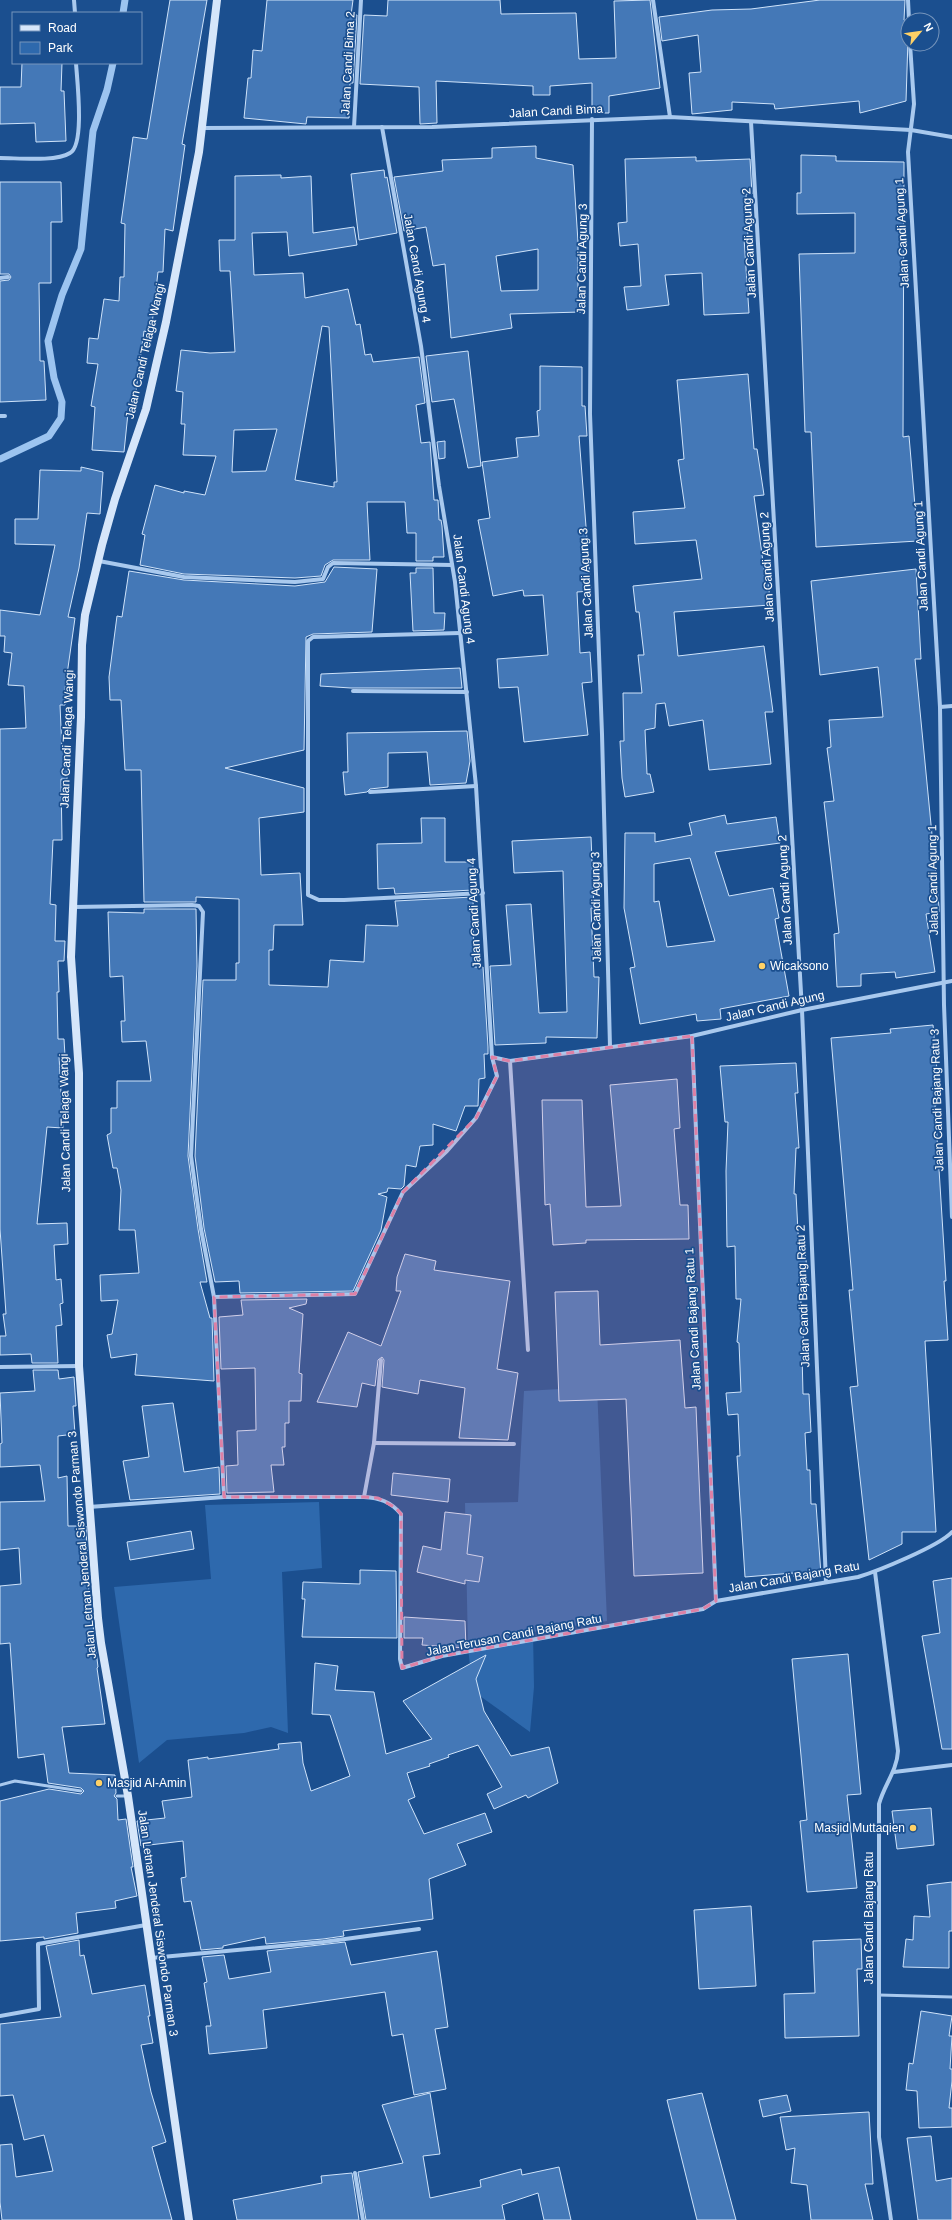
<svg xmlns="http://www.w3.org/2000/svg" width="952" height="2220" viewBox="0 0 952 2220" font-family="Helvetica,sans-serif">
<rect width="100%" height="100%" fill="#1b4f8f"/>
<g fill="#2e69ad">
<polygon points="597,1387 607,1621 533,1632 534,1687 530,1732 473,1691 468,1648 465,1503 518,1502 524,1391"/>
<polygon points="319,1502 322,1568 282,1572 288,1733 271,1727 244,1733 167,1740 139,1763 114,1587 211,1579 205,1505"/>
</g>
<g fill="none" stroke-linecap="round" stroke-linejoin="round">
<g stroke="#9cc4f0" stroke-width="7">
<polyline points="123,13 125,0"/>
<polyline points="0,459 49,436 61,418 62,402 54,378 48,341 62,295 81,249 93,131 107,90 113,63"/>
</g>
</g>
<g fill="#4478b7" stroke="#cfe3fa" fill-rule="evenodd">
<polygon points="170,0 207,0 182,144 185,145 173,231 165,229 163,272 158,272 151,333 144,331 133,414 128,413 124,452 92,450 95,407 91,406 98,364 87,363 89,338 98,339 104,299 119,301 120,277 124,277 125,224 121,223 133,137 147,139"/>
<polygon points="267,0 353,0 351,15 357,15 353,83 350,83 349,118 307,117 306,124 244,118 248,78 251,78 253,50 262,51"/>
<polygon points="388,0 500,0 501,14 576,13 579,59 616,58 614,1 650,0 660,88 609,96 609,113 592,113 592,83 550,86 550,95 533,95 533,86 436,81 437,123 420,124 419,87 360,84 364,15 387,16"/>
<polygon points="820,0 905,0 904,20 907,23 908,39 906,101 860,113 859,101 775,109 774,104 732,102 732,110 692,114 689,73 701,72 698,35 662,41 659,17 712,10 751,9"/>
<polygon points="22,63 62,63 61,91 64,91 66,141 36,142 35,123 0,124 0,87 21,87"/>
<path d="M536,146V158L573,165L578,242V290L581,289V312L510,314L512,328L451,338L445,264L433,266L426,227L404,231L394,177L443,171L442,160L492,158V148ZM538,249V290L501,291L496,256Z"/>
<polygon points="801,155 836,156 836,161 904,162 903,437 909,436 918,541 816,547 811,432 805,432 799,254 855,253 855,213 797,214 797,193 801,193"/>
<polygon points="696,157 696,161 750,159 752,194 746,194 748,238 744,238 749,313 704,315 702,273 665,275 669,305 627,310 624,287 641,286 638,244 620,246 618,223 627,222 625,159"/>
<polygon points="384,170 385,178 387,177 397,233 359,240 351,174"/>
<path d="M281,175V178L311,176L313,233L354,227L357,245L289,256L287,232L252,233L254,275L303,273L305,298L348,289L356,325L360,324L365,355L371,354L373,362L419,357L425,403L416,405L421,443L430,442L434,500H438L439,520H441L442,526L444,557H433V561H416V533H407L405,502H367L370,560H333L325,565L321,576L295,578L184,574L140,565L145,535L142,534L155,485L184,493V491L205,495L216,456L183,455L185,424H181L183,392L176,391L181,350L210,353L235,352L230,271H220L219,240H235V176ZM322,326L329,327L337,482H334V487L295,480ZM277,429L266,471L232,472L234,430Z"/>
<polygon points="0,182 61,182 62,222 51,222 51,283 39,283 40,361 44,361 46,400 0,402 0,281 9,280 11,277 9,274 0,274"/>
<polygon points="468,351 481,466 468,468 454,399 432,402 426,356"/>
<polygon points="540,366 582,367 582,406 585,406 587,436 579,436 591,591 577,592 580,653 590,652 592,682 582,683 588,735 524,742 518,687 499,688 497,659 548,655 543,595 524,596 523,590 493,596 478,520 490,518 482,462 518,457 516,438 539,436 537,411 540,410"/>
<polygon points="748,374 754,449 757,449 764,495 754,496 765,576 768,575 770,605 674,612 678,656 764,646 773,712 765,712 771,764 709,770 703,720 669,726 665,703 656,704 655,728 645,730 647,774 650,774 654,792 625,797 622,778 620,741 624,741 623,693 642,693 638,655 644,655 639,612 636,612 633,586 702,579 696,540 635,544 633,512 685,508 678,460 684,459 677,380"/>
<polygon points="445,441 445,458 439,459 437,442"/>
<polygon points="81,467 103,472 100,514 87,513 79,568 68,617 75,618 65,689 65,705 60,705 62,750 68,751 67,779 61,779 62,840 53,840 50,904 56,905 55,941 65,941 64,961 58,961 59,992 57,992 58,1039 64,1039 65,1056 59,1056 63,1128 47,1127 37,1224 67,1223 68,1244 54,1245 56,1280 61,1279 63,1303 60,1304 62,1325 56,1326 58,1363 32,1363 31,1354 0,1355 0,1336 6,1336 3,1314 6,1314 0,1229 0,729 26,728 24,686 8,685 12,653 4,652 5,636 0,636 0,610 40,615 55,545 15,544 15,519 38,519 40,470 81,471"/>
<polygon points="334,567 377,569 372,632 313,634 306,637 304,750 225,768 304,788 304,812 259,818 261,875 300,873 303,925 274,925 273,950 269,950 269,985 328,987 330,960 364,962 366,925 398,926 395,901 473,897 474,967 483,967 488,1047 488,1054 484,1054 485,1078 479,1079 478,1106 465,1106 456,1131 433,1124 433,1145 420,1146 416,1167 406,1165 404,1186 401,1189 388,1188 387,1192 378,1194 387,1197 381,1230 353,1291 240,1293 239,1281 215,1282 204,1228 195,1156 203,980 236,980 236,963 239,963 239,899 196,897 196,902 144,902 141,770 125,770 121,700 110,700 109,677 117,616 122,617 129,571 184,580 295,586 325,582"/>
<polygon points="416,568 433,568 434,613 445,613 444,630 413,631 410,573 416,573"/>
<polygon points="916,569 921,659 915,659 939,907 939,912 926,914 935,972 896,978 895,972 861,974 861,986 837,987 834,934 839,933 824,802 834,801 827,748 831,747 829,720 883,717 878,667 820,675 811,581"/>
<polygon points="460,668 462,688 351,688 320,686 321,674"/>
<polygon points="467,731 470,761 466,783 430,785 427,752 388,753 388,787 370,789 367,792 345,795 343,772 348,772 347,733"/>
<path d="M725,815L727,824L776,817L780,843L715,852L729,896L773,888L779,918L775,919L789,996L720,1009L721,1019L697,1021L696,1014L640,1024L630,968L635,967L624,908L625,833H655V842L692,835L689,823ZM690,858L715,941L667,947L659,901L654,902V864Z"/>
<polygon points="421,818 445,818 445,862 473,862 473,890 395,894 394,888 378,889 377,844 422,843"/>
<polygon points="591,837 594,908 591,908 594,977 599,977 597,1038 546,1037 546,1043 495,1045 490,966 511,965 506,905 531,904 539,1013 567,1012 563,871 514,873 512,841"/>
<polygon points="144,909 196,909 197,966 188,1156 198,1229 207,1282 200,1282 210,1318 212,1318 214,1381 135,1375 137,1354 111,1358 107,1335 112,1334 118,1300 101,1301 100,1275 139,1273 135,1230 119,1230 121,1190 117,1168 113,1168 107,1135 111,1133 111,1108 117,1108 117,1081 151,1081 146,1041 122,1042 121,1021 125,1021 123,976 110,977 108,912 144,913"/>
<polygon points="933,1025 940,1104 935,1105 946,1281 944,1281 948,1340 925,1341 936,1532 902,1532 902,1544 869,1560 850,1387 858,1386 849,1290 853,1290 831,1038 891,1033 890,1029"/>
<polygon points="796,1063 798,1093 795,1093 799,1148 796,1148 794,1194 796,1194 799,1250 805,1250 807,1270 800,1271 801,1304 806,1304 802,1353 803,1394 809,1394 811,1432 805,1433 807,1470 810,1470 811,1504 816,1504 821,1575 794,1577 793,1573 745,1577 737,1456 740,1456 738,1414 728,1415 726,1393 741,1392 739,1343 737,1342 741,1299 736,1299 735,1246 727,1247 726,1171 728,1122 725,1122 720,1066"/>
<polygon points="677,1079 680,1128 674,1129 680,1205 688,1205 689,1239 586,1240 586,1243 553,1245 550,1204 545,1205 542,1100 582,1100 586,1207 621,1206 610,1085"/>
<polygon points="405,1254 436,1261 434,1270 510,1281 497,1369 518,1373 508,1440 459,1438 465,1388 420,1380 418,1394 382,1387 384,1360 382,1357 378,1360 375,1386 362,1383 357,1407 317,1402 348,1332 381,1346 401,1291 396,1291 397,1277"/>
<polygon points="598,1291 600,1345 680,1340 685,1408 696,1407 703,1573 634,1576 626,1399 559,1401 555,1292"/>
<polygon points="307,1299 306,1304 289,1308 303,1314 299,1373 302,1374 301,1401 289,1401 289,1423 285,1423 285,1447 282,1447 284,1465 271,1465 274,1492 227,1493 226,1466 238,1465 237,1431 256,1430 255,1368 221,1369 219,1317 243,1315 241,1300"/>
<polygon points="33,1370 58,1370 59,1379 74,1377 76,1406 73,1406 75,1434 58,1436 58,1478 67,1476 68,1526 86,1526 90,1617 92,1617 98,1667 97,1668 105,1724 62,1727 69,1773 115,1775 116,1793 114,1796 117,1799 118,1820 126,1819 133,1867 131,1867 137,1896 115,1901 116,1908 76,1913 78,1933 44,1939 44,1937 0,1941 0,1801 49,1789 81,1794 84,1791 81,1788 48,1783 44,1754 18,1758 10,1643 0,1644 0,1586 21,1584 19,1548 0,1550 0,1502 45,1501 40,1465 0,1467 0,1444 2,1443 0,1393 35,1391"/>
<polygon points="173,1403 184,1472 219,1467 220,1494 130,1500 123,1461 149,1457 142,1406"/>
<polygon points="393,1473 450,1479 448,1502 391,1495"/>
<polygon points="445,1512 471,1515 467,1554 483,1557 479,1582 465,1580 465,1584 417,1572 423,1546 441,1550"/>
<polygon points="191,1531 194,1549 130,1560 127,1542"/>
<polygon points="360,1570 396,1571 397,1638 302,1637 305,1599 302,1599 303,1582 360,1584"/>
<polygon points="952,1578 952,1749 942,1749 922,1636 940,1633 933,1581"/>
<polygon points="404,1617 465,1621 466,1648 422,1645 423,1638 404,1638"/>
<polygon points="848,1654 861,1794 847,1795 857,1888 807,1892 800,1821 807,1820 792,1659"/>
<polygon points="486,1655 476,1679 484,1711 511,1756 549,1747 558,1783 528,1798 526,1795 494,1809 487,1794 502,1787 478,1745 448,1755 449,1757 429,1764 430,1766 407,1773 415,1797 408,1800 424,1834 485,1813 492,1832 457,1844 466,1865 429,1879 433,1919 343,1931 344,1936 323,1939 266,1944 265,1937 223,1946 223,1948 201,1950 191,1901 184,1902 181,1878 186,1877 183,1841 141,1846 137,1821 165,1818 162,1801 192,1797 188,1760 208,1757 208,1759 279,1749 278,1744 301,1742 303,1763 311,1791 350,1776 330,1715 312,1714 315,1663 338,1666 335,1690 374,1692 386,1754 432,1739 403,1701"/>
<polygon points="931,1808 934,1845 897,1849 892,1811"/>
<polygon points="952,1882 952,1931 949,1931 949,1968 903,1967 906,1939 913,1940 914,1916 930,1917 927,1885"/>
<polygon points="751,1906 756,1986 699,1989 694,1910"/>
<polygon points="861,1939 862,1969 857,1969 859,2036 785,2038 784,1994 815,1993 813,1941"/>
<polygon points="79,1940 80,1956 84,1955 92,1994 145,1985 150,2016 148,2016 153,2043 141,2045 151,2092 166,2142 152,2147 172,2220 2,2220 0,2202 0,2145 12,2144 16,2177 53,2171 44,2135 24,2140 13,2095 0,2096 0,2024 61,2017 46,1946"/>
<polygon points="345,1942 351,1965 437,1951 448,2027 435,2029 446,2089 414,2095 403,2034 392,2036 385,1992 263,2010 267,2048 209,2054 206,2026 211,2026 204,1983 207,1982 202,1957 224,1955 229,1979 271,1972 267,1951"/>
<polygon points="921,2011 952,2016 949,2036 952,2036 950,2069 952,2069 952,2081 949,2108 952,2108 952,2127 919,2128 917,2091 906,2090 909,2063 913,2064"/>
<polygon points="430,2093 440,2154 423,2156 430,2198 481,2187 480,2180 521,2169 522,2175 559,2167 571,2220 544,2220 538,2193 502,2205 505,2220 366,2220 358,2172 403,2163 382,2105"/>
<polygon points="702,2093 736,2220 697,2220 667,2100"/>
<polygon points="787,2095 791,2111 763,2117 759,2100"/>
<polygon points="869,2112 873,2184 865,2184 873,2220 811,2220 807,2185 791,2183 795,2148 786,2150 780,2117"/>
<polygon points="931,2136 936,2181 952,2178 952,2220 918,2220 907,2138"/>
<polygon points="352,2173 359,2220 237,2220 233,2200 322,2183 321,2176"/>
</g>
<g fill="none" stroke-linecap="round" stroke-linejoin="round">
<g stroke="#a9c9ee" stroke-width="3">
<polyline points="0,1785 15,1781 81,1791"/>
<polyline points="117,1796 127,1796"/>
<polyline points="879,1995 952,1997"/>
</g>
<g stroke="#a9c9ee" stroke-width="4">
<polyline points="74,0 75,13"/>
<polyline points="653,0 670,117"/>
<polyline points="908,0 909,20"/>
<polyline points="910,44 914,104 908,152 940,707 944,1005 952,1217"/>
<polyline points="592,119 590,414 602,734 610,1047"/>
<polyline points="751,122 802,1010 826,1582"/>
<polyline points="354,127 361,0"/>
<polyline points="202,128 432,127 670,117 911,130 952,137"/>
<path d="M0,158C18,158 56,162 70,153C85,145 77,80 76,63"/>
<polyline points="0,278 8,277"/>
<polyline points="0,416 5,416"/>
<polyline points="99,561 184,577 295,582 323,579 328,567 333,563 452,565"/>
<polyline points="460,633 313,637 308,641 308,895 319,900 344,900 483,893"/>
<polyline points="353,691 467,692"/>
<polyline points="940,707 952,706"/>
<polyline points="370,792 476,786"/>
<polyline points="74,907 192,905 199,906 203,912 191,1156 201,1229 214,1297 224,1497"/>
<polyline points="692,1036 716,1601"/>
<polyline points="492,1057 510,1061 692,1036 802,1010 952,981"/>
<polyline points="510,1061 528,1350"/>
<polyline points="214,1297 355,1294 403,1192 447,1151 476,1118 497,1076 492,1057 476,786 455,582 439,486 421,346 382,127"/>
<polyline points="0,1367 79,1366"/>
<polyline points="374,1443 514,1444"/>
<polyline points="364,1497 374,1443 381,1360"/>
<path d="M89,1507L224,1497H364C379,1498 390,1501 401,1514L400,1659L402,1668L442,1656L703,1609L716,1601L858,1577C878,1571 939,1546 952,1532"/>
<path d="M875,1572L898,1751C897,1771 884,1785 879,1804V2137L891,2220"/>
<polyline points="894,1772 952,1765"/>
<polyline points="151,1958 323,1942 419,1929"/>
<polyline points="0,2016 39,2009 38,1944 146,1925"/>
<polyline points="355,2173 363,2220"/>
</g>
<polyline stroke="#d6e6fa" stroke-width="8" points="189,2220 128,1796 101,1643 98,1618 79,1366 79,1073 71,957 81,717 82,645 85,615 102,545 115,499 146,409 166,322 199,152 217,0"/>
</g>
<path fill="#dd80a5" fill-opacity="0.2" stroke="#dd80a5" stroke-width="3" stroke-dasharray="8 5" stroke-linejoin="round" d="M692,1036L716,1601L703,1609L442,1656L402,1668L401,1524V1514L396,1508L378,1498L364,1497H224L214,1297L355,1294L403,1192L476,1118L497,1076L492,1057L510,1061Z"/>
<g fill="#ffd166" stroke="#1b4f8f" stroke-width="1.5">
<circle cx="762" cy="966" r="4"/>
<circle cx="99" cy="1783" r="4"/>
<circle cx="913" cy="1828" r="4"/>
</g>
<g text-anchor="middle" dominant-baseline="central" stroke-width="3.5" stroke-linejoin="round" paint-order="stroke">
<g font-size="12" fill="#fff" stroke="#1b4f8f">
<text transform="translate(348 63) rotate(-87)">Jalan Candi Bima 2</text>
<text transform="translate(556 111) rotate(-3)">Jalan Candi Bima</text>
<text transform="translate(902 233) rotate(-93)">Jalan Candi Agung 1</text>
<text transform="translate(749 243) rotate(-93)">Jalan Candi Agung 2</text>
<text transform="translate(582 259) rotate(-89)">Jalan Candi Agung 3</text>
<text transform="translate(417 268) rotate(80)">Jalan Candi Agung 4</text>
<text transform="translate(145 351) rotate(-77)">Jalan Candi Telaga Wangi</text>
<text transform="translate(921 556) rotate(-93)">Jalan Candi Agung 1</text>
<text transform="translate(767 567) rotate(-93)">Jalan Candi Agung 2</text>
<text transform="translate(586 583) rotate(-93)">Jalan Candi Agung 3</text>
<text transform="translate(464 589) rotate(83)">Jalan Candi Agung 4</text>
<text transform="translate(67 739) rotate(-88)">Jalan Candi Telaga Wangi</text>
<text transform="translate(933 880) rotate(-91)">Jalan Candi Agung 1</text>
<text transform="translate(785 890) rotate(-93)">Jalan Candi Agung 2</text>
<text transform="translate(596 907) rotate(-91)">Jalan Candi Agung 3</text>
<text transform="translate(474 913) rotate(-93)">Jalan Candi Agung 4</text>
<text transform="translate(775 1006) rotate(-13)">Jalan Candi Agung</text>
<text transform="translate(937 1100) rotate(-92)">Jalan Candi Bajang Ratu 3</text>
<text transform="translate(65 1123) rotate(-91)">Jalan Candi Telaga Wangi</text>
<text transform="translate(803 1296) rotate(-92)">Jalan Candi Bajang Ratu 2</text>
<text transform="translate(693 1319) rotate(-93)">Jalan Candi Bajang Ratu 1</text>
<text transform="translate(82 1545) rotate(-95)">Jalan Letnan Jenderal Siswondo Parman 3</text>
<text transform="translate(794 1577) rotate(-10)">Jalan Candi Bajang Ratu</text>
<text transform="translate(514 1635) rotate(-11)">Jalan Terusan Candi Bajang Ratu</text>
<text transform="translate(869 1918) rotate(-90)">Jalan Candi Bajang Ratu</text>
<text transform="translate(158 1923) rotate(82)">Jalan Letnan Jenderal Siswondo Parman 3</text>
</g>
<g font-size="12" fill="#fff" stroke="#1b4f8f" text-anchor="start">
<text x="770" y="966">Wicaksono</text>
<text x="107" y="1783">Masjid Al-Amin</text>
<text x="905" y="1828" text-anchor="end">Masjid Muttaqien</text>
</g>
</g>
<rect x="12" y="12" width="130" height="52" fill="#1b4f8f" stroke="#7695bc"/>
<rect x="20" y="25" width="20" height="6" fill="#d6e6fa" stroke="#7695bc"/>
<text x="48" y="32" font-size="12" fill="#ffffff">Road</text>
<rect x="20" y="42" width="20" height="12" fill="#2e69ad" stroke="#7695bc"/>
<text x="48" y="52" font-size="12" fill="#ffffff">Park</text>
<g transform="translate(920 32) rotate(61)"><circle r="19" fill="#1b4f8f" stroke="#7695bc"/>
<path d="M0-3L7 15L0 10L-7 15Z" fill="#ffd166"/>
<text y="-6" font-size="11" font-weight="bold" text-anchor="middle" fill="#ffffff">N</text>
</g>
</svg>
